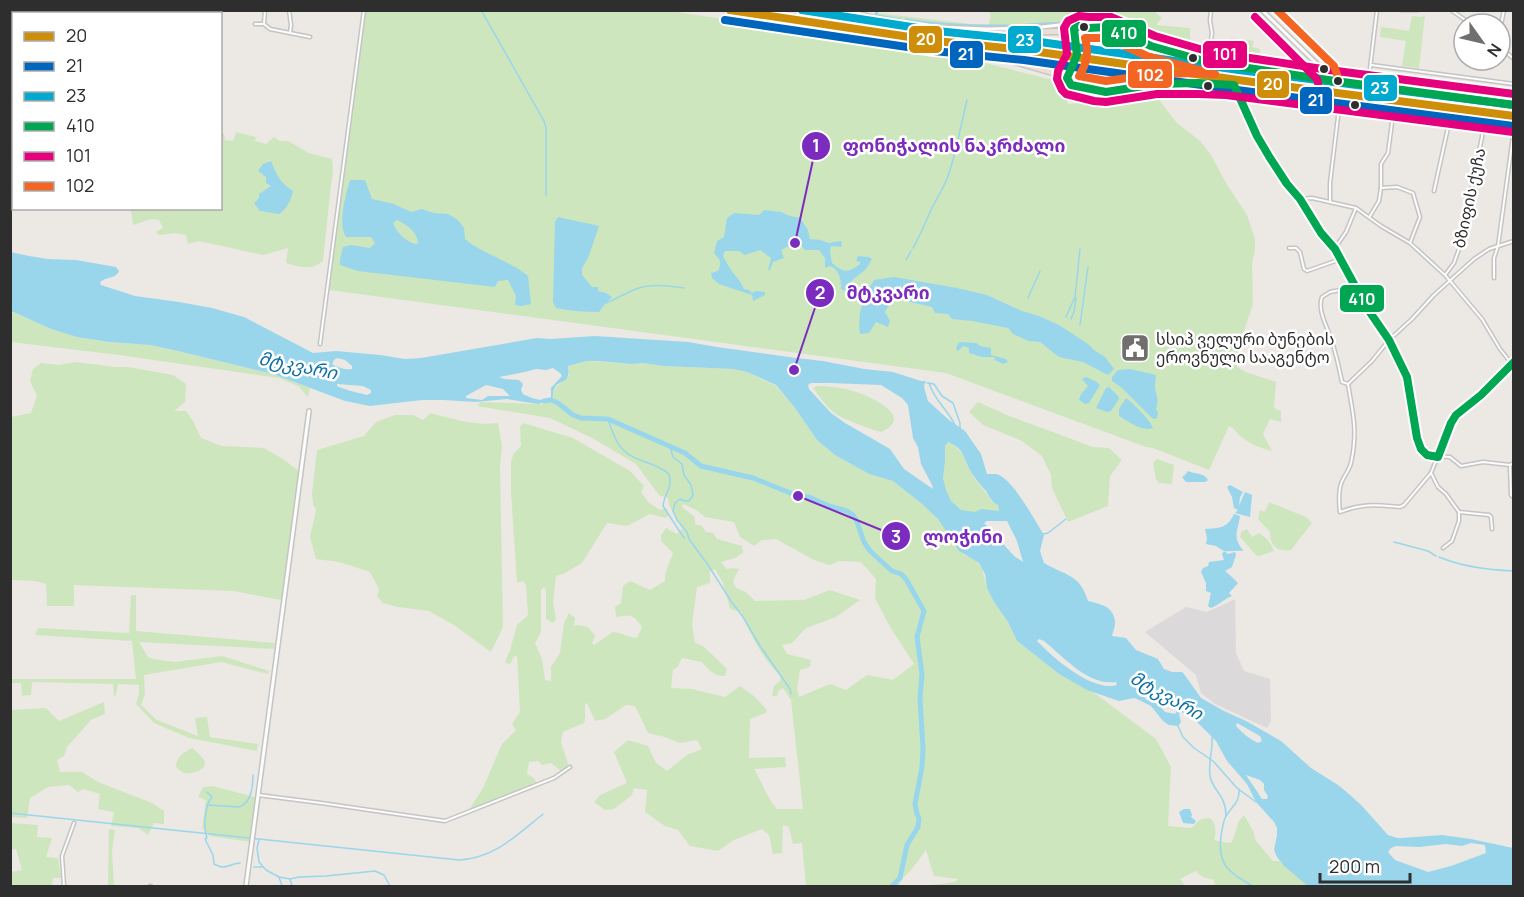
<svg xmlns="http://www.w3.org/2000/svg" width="1524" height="897" viewBox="0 0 1524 897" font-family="Manrope,'Noto Sans Georgian',sans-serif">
<rect width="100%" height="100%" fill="#ece8e4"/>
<polygon fill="#dcd9db" points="1235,599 1236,653 1244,671 1270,679 1271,721 1267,728 1215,704 1201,693 1196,675 1145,632 1186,607 1207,612"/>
<g fill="#cee6be" fill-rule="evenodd">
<path d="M663,10L934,50L1061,82L1068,104L1079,103V100L1136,92L1147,93L1152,100L1157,97L1176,122L1200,141L1211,155L1226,183L1247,215L1255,239V250L1252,264L1253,304L1241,340L1237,367L1246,372L1276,382L1274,408L1281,411V422L1270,419L1263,434L1272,451C1260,448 1250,444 1240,436C1236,432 1235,429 1229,426L1209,470L1153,448L1146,447L946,373L329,290L341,189L365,11Z"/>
<polygon points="1075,10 1079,24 1059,23 1043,26 968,27 921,24 874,16 876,11 876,13 988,26 991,16 989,11"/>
<polygon points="10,11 48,11 61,13 14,14 14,204 11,209"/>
<polygon points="1102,11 1154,11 1162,18 1156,25 1190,28 1190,42 1178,41 1176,51 1107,23 1108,12"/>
<polygon points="1425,15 1419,68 1402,66 1406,41 1380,37 1381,27 1409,31 1412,16 1421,17"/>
<polygon points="1230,38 1254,41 1252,47 1260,49 1258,67 1234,64"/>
<path d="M236,132L256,137L255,141L266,144L274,137L280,141H288L309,153L332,159L333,173L331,184L323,261C311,271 300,267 286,263L288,248L263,255L199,241L188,244L186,235L176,233L159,235L156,232L163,228L159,220L151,219L133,225L131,210L135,209L220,208V134L224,133L225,140L233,141Z"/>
<polygon points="10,311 51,329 77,337 109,342 150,345 178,351 273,374 310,388 308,397 298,386 279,378 119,355 11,342"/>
<path d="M587,361L631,364L643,363L663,366L734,369L747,372L776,386L795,408L817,440L835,455L869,474L893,481L922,504L938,519L964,555L975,560L982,568L987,588L994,602L1008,622L1017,641L1059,674L1096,694L1156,739L1171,767L1168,826L1191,828C1194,826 1196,823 1199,821C1214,811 1218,829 1214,840L1227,843L1232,842L1239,821L1244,815L1253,831L1256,841L1273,861H1279L1310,886H1215L1214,880C1207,878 1201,878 1196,871L1180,879L1185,886H969C953,885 938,886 922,886L955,882L958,879L934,876L926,850L911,870L900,881L899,886H806L802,843L793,844L789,827L783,825L782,853L773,854L769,835L762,829L734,840L718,851L690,846L678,830L665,826L645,812L647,790L634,788L632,795L614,809L605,810L594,802L600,795L627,783L614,752L628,740L648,746L656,763L667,771L687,755L702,749L697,740L680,743L665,737L648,733L635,706L626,705L605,719L595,721L587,703L585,704V720L584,723L563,732L561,742L569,767L561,771L551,763L542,765L538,761L529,762L527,774L534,778L537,784L469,810L483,788L502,744L516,730L512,724L520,712L517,656H514L511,663L508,664L505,662L510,650L517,625L528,615L526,585L523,581L517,583L511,492V461L514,453L521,446L520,427L523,423L573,438L630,471L644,486L641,492L648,502L660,510L666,508L669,514L666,518L650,514L627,526L607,523L582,563L565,573L556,576L553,602L556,619L553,623L546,619V590L544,587L541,590V632L535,643L542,659L545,680L551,681V667L560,653L564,623L569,613L575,618L574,626L577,625L588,627L595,636L592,643L594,645L613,632C621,633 628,637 637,638L642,627C633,614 631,615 616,617L615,607L621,603L623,586L630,581L650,590L665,581V574L673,553L661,541V535L666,528L677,534L682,529L669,505L668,498L659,495L636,464L594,439L550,418L477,406L480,402L538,404L548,403L552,399L555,388L569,376L568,366ZM683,504L696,510L705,517L734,522L740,537L754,546L762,540L776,539L814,560L829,565L840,561L861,562L876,579L875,598L890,627L914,664L893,680L867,675L846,690L830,684L799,697L797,688L800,670L810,667L811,660L787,654L782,645L792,643L806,628L836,617L860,600L830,590L804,600L755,601L746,592L736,588L733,581L739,569L733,568L727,569L721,562L735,558L743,553L742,546L717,539L713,533L706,532L702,526L695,524V517L682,507ZM715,569L723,583L730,609L741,612C748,630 765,664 781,675L780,681L774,686L772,696H777L778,691L783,688L791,700L803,809H777C767,798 762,782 754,769L786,767L785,757L749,758L750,719L766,713L767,710L755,697L740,686L725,697L692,689L671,688L673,669L677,668L682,658L702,662C708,670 714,676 725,676L727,669L703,646L695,643L692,624L697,587L710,583V571Z"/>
<polygon points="75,362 115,367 128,367 173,375 186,384 185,402 174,411 186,411 193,421 201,438 222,446 264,448 283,459 300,472 281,600 233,591 74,585 74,606 47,606 46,584 35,581 12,580 11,594 11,417 31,413 37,396 30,381 33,369 41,363 59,365"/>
<path d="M817,386C831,386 846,388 859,393C876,399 914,418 881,432C870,429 845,420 836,414C827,408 820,397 813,388Z"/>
<polygon points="978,402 1009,416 1093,447 1109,448 1122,460 1110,476 1108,506 1068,522 1052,488 1051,475 1042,456 1022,441 983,425 969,412"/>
<path d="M431,413C453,419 475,426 498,423L502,446L500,466L503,627L491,652L454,625L429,611L398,607L383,603L377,596L379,589L370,572L339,562L316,559L310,537L316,510L313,504L312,494L317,450L364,436L376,422L395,415H413L423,420Z"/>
<path d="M950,442L964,455L967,465L975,479L987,494L991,501L998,505L999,511C989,511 969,515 961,510C949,503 944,490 943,477C943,472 945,467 945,462C946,456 944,450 946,443Z"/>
<polygon points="1157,459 1174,465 1172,484 1159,483 1156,479 1153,463"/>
<path d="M1269,502L1306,517L1312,523L1291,550C1277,552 1270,546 1270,532L1258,519L1260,510L1265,512Z"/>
<path d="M1247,529L1252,537L1259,533C1266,537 1271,543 1274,551L1259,556L1256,555L1240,537L1241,532Z"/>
<polygon points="131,595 136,595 136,631 275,643 274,649 139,642 148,657 153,659 174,662 222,656 269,671 268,674 221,662 144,675 145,694 141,705 157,720 198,736 195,718 207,717 210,737 258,744 257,751 189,738 154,723 136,704 139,693 139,685 118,684 116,695 114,696 113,684 32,682 31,695 22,696 21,683 11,683 11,679 136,679 132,641 35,635 38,628 129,633"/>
<polygon points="104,702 105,714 91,720 67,747 64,756 57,760 60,772 82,772 98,782 152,803 164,811 164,824 154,823 148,835 138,828 111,826 114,812 98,809 100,794 83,789 78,792 69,785 48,787 30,798 27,818 11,817 11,710 46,708 59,721"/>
<path d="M192,748C196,751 205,759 205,763C205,771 190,774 185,773C182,772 178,769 176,767C176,757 184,752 192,748Z"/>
<polygon points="212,786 255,797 250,842 210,836 202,828 206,800 198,797 203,787"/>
<polygon points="11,823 38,825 37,837 52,838 46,857 58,858 61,878 53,878 52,886 11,886 11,872 22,870 16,849 11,850"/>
<polygon points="109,829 115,830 112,850 114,886 108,886 108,883"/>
</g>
<g fill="#99d6ec" fill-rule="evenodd">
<path d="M271,161C277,176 280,182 293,191C291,200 287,209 279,214L260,211L254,203L259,198V194L271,186L266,183V177L258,171L263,164Z"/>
<path d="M350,180H365L372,199L394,204L411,212L422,209L434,213L448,214L458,220L464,228L465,239C484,255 509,260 528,276L531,304L522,306L515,305L516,296L508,280L498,281L495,287L358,271L340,265V259L343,247L351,245L370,248L375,243L371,237H346C337,224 346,194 350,180ZM397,220C407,225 417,231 418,243L416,244C406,242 397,233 393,223Z"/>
<path d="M764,210L781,212L790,216L800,218L808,230L810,239L821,240L828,243L841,241L842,243L841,247L831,246L830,251L832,263C844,273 848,273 860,264V262L856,261L858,256L869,257L872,259L866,269L849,283L846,291L841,289C841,280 840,270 830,266L825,268V258L819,250H805L800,244H793L781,250L784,258L773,262L770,270H768L771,258L760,250L745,255L739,251H725L723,256C726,261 728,266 731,270C736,277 741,281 744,289L749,290L752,293L756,291L765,292V295L753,301L752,295L719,284L712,278L711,273L718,271C722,263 720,259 714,253L717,241L724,237L727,218L734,213L759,215Z"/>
<path d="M558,217L599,226L588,258L582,268V275L592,287H598V291L606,293L612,297L605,304L599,312C584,312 571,311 556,308L553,302L555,222Z"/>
<path d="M10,252L29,256L48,259L76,260L116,267L119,271C115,280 105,276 100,283L101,285L135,296L179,302L212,308L244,317L313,353L336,351L380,355L405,359L421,358L537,338L550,339L595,336L688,342L717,347L796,358L823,361L864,369L893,372L921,381H926L924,386L925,391L928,401L949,420L965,431L981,454L987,474C990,474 993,474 996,474C1012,477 1035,521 1044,535L1040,551L1044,563C1066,576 1080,574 1088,601C1100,604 1113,606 1115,621C1116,625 1113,631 1112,636L1126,638L1136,650L1158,659L1164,669L1172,672H1182L1184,674L1201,698L1224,711L1246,721L1281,741L1311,768L1338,785L1349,794L1362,806L1388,835L1397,838H1402L1442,835L1471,839L1513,848V886H1308L1284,866L1277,857L1274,850L1277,835V828L1274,822L1256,802L1247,784L1227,761L1216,741L1198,723L1182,712L1179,714L1181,722L1178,726L1169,725L1163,721L1151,706L1137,699L1134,698L1119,701L1087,690L1059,674L1026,648L1017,641L1008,622L994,602L987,588L985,574L979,563L959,551L938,519L922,504L893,481L869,474L835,455L824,446L817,440L795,408L776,385L747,372L734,369L663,366L643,363L631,364L597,361H587L568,366C571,386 559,378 554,389C553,393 553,396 552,399L538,404L507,399L475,402L444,400H422L370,406L345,401L273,374L178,351L150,345L109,342L77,337L51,329L11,311ZM337,358L345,360L352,366V369C346,370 338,368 332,364L334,360ZM553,368L560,373L562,376L551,388V397C543,403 531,398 523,394L521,390L523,384L519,380L504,379L499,377L525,372L536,369L546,370ZM811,383H830L881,385L902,398L908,405L913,438L918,447L921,464L932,485L933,489L904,469L890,449L845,423L831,413L809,389L808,385ZM337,384L363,386L371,390V393L367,395C357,392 347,391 337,386ZM486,385L503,389L510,396H488L482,400L466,398V396ZM948,442C965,449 963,458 971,472C975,479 981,485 986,491C990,497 991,502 998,505L999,511L981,509L975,512L961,510L951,501L946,490L943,478L945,462V446ZM987,521H1007L1017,541L1023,562L1014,556L987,526L984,523ZM1039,639L1044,641C1064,657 1088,686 1116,682L1117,685C1093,692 1056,660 1040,644L1037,641ZM1146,696L1176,709L1177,711L1175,714L1165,712L1158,704L1145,699ZM1237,723L1260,736L1262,741L1258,743C1250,739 1242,733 1236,726ZM1246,775L1260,780L1264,784V790L1268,796L1267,799H1262ZM1471,843L1485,845L1486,853L1451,866L1428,872L1395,860L1388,852L1391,848L1396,846L1419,847L1446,844L1462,846Z"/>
<path d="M894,277L957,288L987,295L1022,311L1039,316L1059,325L1088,344L1094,350L1105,357L1114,369L1108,375L1083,362L1059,357L1040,342L1028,341L1022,338L1013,334L1008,328L972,321L952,319L948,314L935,313L932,307L901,300L892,301L885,312L890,321L888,327L876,322L869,333L860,334C857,313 863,297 874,280Z"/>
<polygon points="961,342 977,343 980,346 991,348 991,355 1006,359 1008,362 1003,364 995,360 994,357 982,357 969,353 969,348 963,346 958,351 956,350 958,343"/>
<path d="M1130,369L1156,375C1156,379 1155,382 1155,385C1155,395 1160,398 1156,409L1158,413L1157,418L1154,419L1152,418L1122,388L1112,381V377L1118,370Z"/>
<polygon points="1086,377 1095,381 1100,385 1089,403 1085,404 1079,400 1081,394 1088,386 1082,379"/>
<polygon points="1109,387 1118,396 1119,399 1111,411 1107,412 1096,408 1106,388"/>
<path d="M1126,398C1133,403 1151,421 1153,428C1142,432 1129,422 1119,416V409Z"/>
<path d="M1188,471C1194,474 1205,473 1208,480L1205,482H1186L1182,477L1185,475Z"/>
<polygon points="1230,485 1243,492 1240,497 1239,506 1245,492 1252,495 1250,517 1235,513 1238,510 1234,508 1232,497 1227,487"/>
<path d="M1234,514L1240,516C1238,531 1232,537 1243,550L1242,551C1236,550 1230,552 1224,551L1228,554L1235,552L1236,555L1232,567L1225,571L1233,578L1238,583L1229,593L1232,596C1224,599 1219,605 1211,608L1208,606L1211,593L1206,591V583L1201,572L1203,568L1208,566L1209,562L1224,560L1222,554L1224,551L1216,546L1206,544L1207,538L1205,529C1219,528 1227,529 1234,514Z"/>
<polygon points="1184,809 1190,809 1192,815 1191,817 1196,821 1194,824 1183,823 1179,812"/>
</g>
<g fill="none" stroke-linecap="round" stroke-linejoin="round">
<g stroke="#99d6ec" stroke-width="1.5">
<polyline points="481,10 544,121 546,128 546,195"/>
<polyline points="816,10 858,16"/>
<polyline points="876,15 901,19"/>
<path d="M905,19C942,25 980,26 1018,25C1038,24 1058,21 1078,23"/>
<polyline points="1083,23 1090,25 1095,23 1114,26 1145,40 1164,38 1184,40"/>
<path d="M913,248C920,236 925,223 931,210C937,198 945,186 949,173C957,149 961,124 967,100"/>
<polyline points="906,260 911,251"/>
<polyline points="1028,298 1040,271"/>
<path d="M606,303C616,299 626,293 636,289C651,283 669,286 684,288"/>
<polyline points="1066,317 1075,297 1080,249"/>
<polyline points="1071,319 1074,312 1076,298"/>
<polyline points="1080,325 1088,267"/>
<polyline points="927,383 934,384 942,396 953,403 960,423 960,428"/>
<path d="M929,383C934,400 948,410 955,425"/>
<path d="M608,419C615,441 620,454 643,461C653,465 661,467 669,474C673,490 664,493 663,506L684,538"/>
<polyline points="670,447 673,457 682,464 684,475 691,485 693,495 689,501 685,501 680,499 675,503 673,511 677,520 687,532 689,539 708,565 731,601 743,617 760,646 790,689 791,694"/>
<polyline points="1043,534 1048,533 1066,519"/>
<polyline points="1394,542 1428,551 1436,556"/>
<path d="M1439,557C1463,567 1487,570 1514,571"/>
<polyline points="1178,726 1183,737 1194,748 1213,761 1237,788 1256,802"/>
<path d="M1212,737C1213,750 1208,763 1210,776C1213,792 1226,794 1226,816"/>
<path d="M1239,789C1240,804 1231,806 1225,818C1223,823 1222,830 1221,836C1217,866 1230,873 1253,886"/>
<path d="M207,792L212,797C205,804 203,828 207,838L205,839L213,855L214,864C227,871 227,864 240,863"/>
<path d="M207,805L239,807C251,803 253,786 253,775"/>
<path d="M10,813L459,860C495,858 517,835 543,814"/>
<polyline points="259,840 257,848 259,862 266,870 279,877 290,879 299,877 326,876 375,871 384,875 390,886"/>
<polyline points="254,867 262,867"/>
<polyline points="279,877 282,886"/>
<polyline points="290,879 292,886"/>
</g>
<polyline stroke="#99d6ec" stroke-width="3" points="876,15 877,10"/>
<polyline stroke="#99d6ec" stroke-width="5" points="544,401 551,400 558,403 573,415 581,418 608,419 685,453 701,466 753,478 798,496 809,497 829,506 847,511 853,515 857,522 864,542 870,551 892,571 901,574 906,579 924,611 917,637 922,674 920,698 923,749 922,767 915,804 917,814 919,818 918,827 907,845 900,878 892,886"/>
<g stroke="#c5c4c5" stroke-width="5">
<g id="minor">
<polyline points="289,10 291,25 290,33"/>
<polyline points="1077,10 1082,26"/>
<polyline points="1401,10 1418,10"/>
<polyline points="1451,10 1471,24"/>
<polyline points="185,14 186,10"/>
<polyline points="255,24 264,24 265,10"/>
<polyline points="264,24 270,29 310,37"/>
<polyline points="1500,30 1504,10"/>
<polyline points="1500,47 1514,59"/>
<polyline points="1208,62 1212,33 1210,21 1211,10"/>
<polyline points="1371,65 1514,84"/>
<polyline points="1234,85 1257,136 1270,158 1287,184 1300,199 1321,233 1335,249 1341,259 1367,308 1394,350 1407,377 1417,438 1421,449 1423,452 1432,456 1450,457 1461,466 1483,462 1510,465 1514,463"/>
<polyline points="1368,85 1377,10"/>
<polyline points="1381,188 1397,187 1413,193 1420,217 1410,243"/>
<polyline points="1434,191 1451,114"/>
<polyline points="1300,199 1312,198 1356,208 1381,226 1410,243 1445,275 1482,319 1500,349 1511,363"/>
<polyline points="1330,201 1330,183 1340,100"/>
<polyline points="1370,216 1379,201 1381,188 1381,164 1388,153 1394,107"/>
<polyline points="1289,248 1296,248 1300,252 1304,269 1307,271 1341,259"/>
<polyline points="1335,248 1346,232 1356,208"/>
<polyline points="1445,275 1454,263 1460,246 1482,137 1483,118"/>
<polyline points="1494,278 1494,258 1498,246 1514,129"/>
<polyline points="320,344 364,10"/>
<path d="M1348,384C1353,414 1358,431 1351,463C1349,471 1343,477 1341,484C1338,493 1339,503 1340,512C1363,503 1376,505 1400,507L1404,505L1431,473L1451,423L1456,415L1481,395L1514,361"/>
<polyline points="1348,384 1372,361 1389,340 1412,319 1434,295 1474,259 1489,249 1514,241"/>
<path d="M1348,384L1342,382C1339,367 1336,353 1331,339C1327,326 1317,310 1322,297L1330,292L1356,287"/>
<polyline points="1510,465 1511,495 1514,498"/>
<polyline points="1431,473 1438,487 1446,494 1459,512 1459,521 1452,541 1443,548"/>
<polyline points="1459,512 1489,515 1491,517 1492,529"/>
<polyline points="258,795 321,803 445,821 554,778 570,767"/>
<polyline points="64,886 62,856 74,823"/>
<polyline points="150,886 151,886"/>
</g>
</g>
<g stroke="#c5c4c5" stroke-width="6">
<g id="tertiary">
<polyline points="845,10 887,21 939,27 986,29 1032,28 1068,24"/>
<polyline points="1262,10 1326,73 1328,80"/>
<polyline points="1074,29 1068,24 1078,26"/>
<polyline points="1077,51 1073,34 1075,28 1079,26 1088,28 1109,27 1151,46 1208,62 1328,80 1514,105"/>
<polyline points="1079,51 1084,40"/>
<polyline points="1076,57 1075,62 1067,76 1068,82 1072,85 1096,91 1106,92 1156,84 1198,83 1227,85 1514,122"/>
<polyline points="1078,57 1080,73"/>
<polyline points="1072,71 1078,71 1081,75 1081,81 1077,85"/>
<polyline points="246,886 309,411"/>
</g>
</g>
<g stroke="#c6c5c4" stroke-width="8">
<g id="motorway">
<polyline points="727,10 936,41 1025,50 1069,57"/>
<polyline points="769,10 1072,51"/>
<polyline points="1088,32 1099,38 1214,68"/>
<polyline points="961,34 1073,31"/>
<polyline points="961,46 1058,74 1067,81"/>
<polyline points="1089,53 1210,71 1514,111"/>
<polyline points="1087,59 1361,96 1514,116"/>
<polyline points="1082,80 1091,79 1209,79"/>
</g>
</g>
<use href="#minor" stroke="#fcfcfb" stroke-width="2"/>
<use href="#tertiary" stroke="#fcfcfb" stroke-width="3"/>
<use href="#motorway" stroke="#eadfd6" stroke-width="5"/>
<g stroke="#c6c5c4" stroke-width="8" stroke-linecap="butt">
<g id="motorway-bridge">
<polyline points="1072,51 1089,53"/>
<polyline points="1069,57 1087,59"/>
</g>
</g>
<use href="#motorway-bridge" stroke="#eadfd6" stroke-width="5"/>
<g stroke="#fff" stroke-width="12">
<polyline id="bus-1" points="730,10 936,41 1025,50 1238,80 1514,116"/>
</g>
<g stroke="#fff" stroke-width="12">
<polyline id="bus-2" points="725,20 934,51 1024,60 1237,90 1513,126"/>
</g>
<g stroke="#fff" stroke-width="12">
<polyline id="bus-3" points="802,10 937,31 1026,40 1239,70 1514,105"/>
</g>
<g stroke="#fff" stroke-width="12">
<polyline id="bus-4" points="1514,105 1328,80 1208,62 1151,46 1109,27 1088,28 1079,26 1074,29 1077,55 1067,78 1071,85 1106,92 1156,84 1198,83 1234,85 1257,136 1270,158 1287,184 1300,199 1321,233 1335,249 1367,308 1389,340 1407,377 1417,438 1421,449 1427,455 1438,457 1451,423 1456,415 1481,395 1514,362"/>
</g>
<g stroke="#fff" stroke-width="12">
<g id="bus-5">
<polyline points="1255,17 1317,79 1318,83"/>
<polyline points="1513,132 1226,95 1198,94 1157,94 1106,102 1094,101 1066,94 1062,90 1057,79 1058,71 1067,54 1064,28 1068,21 1079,16 1089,17 1111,17 1155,36 1210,52 1329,70 1514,94"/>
</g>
</g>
<g stroke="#fff" stroke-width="12">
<g id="bus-6">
<polyline points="1277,10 1334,66 1338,77"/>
<path d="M1085,38H1107L1147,56L1215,74L1198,73L1156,74L1106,81L1079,76C1087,63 1089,53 1085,38Z"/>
</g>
</g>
<use href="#bus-1" stroke="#cf8e09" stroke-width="8"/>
<use href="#bus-2" stroke="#0065bd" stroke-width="8"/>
<use href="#bus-3" stroke="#00a9ce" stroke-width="8"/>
<use href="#bus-4" stroke="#00a651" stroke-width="8"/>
<use href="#bus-5" stroke="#e5007d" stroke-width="8"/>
<use href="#bus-6" stroke="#f26522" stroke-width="8"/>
</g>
<defs>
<g id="civic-square" transform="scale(1.5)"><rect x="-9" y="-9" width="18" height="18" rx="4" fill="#706f6e" stroke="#fff"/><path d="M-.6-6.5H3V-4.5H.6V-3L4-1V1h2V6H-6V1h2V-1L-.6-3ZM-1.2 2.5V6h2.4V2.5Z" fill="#fff"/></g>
</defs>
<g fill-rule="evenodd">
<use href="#civic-square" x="1135" y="348"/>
</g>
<g fill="#2e2e2e" stroke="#fff" stroke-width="2">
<circle cx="1084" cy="27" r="5"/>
<circle cx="1193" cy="58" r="5"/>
<circle cx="1324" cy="69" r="5"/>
<circle cx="1338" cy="81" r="5"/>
<circle cx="1208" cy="86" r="5"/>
<circle cx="1355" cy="105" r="5"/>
</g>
<g text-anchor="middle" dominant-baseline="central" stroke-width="5" stroke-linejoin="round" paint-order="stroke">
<g font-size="16" fill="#2e2e2e" stroke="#fff">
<text transform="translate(1469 198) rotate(-78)">ბზიფის ქუჩა</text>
</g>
<g font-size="16" fill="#2e2e2e" stroke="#fff" text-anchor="start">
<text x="1156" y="339">სსიპ ველური ბუნების<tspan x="1156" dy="18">ეროვნული სააგენტო</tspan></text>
</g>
<g font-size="18" font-style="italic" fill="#0d6fa3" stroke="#fff">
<text transform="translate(298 365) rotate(11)">მტკვარი</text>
<text transform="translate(1167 695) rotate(29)">მტკვარი</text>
</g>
</g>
<path fill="none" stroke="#7b2cbf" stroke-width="2" d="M795 243L816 146M794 370L820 293M798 496L896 536"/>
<g fill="#7b2cbf" stroke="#fff" stroke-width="2">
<circle cx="795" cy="243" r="6"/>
<circle cx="794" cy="370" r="6"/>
<circle cx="798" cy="496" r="6"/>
<circle cx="816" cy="146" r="15"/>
<circle cx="820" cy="293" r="15"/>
<circle cx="896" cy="536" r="15"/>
</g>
<g font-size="18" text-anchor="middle" font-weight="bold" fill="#fff">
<text x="816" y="152">1</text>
<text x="820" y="299">2</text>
<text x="896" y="543">3</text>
</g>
<g font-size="18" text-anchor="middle" font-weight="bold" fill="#7b2cbf" stroke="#fff" stroke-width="5" stroke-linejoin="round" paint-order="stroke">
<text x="954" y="152">ფონიჭალის ნაკრძალი</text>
<text x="888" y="299">მტკვარი</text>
<text x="963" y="543">ლოჭინი</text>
</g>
<g stroke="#fff" stroke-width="2">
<rect x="1101" y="19" width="46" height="29" rx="6" fill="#00a651"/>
<rect x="908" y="25" width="35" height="29" rx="6" fill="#cf8e09"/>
<rect x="1007" y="25" width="35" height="29" rx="6" fill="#00a9ce"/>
<rect x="949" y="40" width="35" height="29" rx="6" fill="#0065bd"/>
<rect x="1202" y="40" width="46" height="29" rx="6" fill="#e5007d"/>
<rect x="1127" y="60" width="46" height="29" rx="6" fill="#f26522"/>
<rect x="1256" y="70" width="34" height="29" rx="6" fill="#cf8e09"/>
<rect x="1363" y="74" width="35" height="28" rx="6" fill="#00a9ce"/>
<rect x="1299" y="86" width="34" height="29" rx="6" fill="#0065bd"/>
<rect x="1339" y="284" width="46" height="29" rx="6" fill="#00a651"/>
</g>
<g font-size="16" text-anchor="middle" font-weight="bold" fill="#fff">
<text x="1124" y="39">410</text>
<text x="926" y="45">20</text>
<text x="1025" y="46">23</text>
<text x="966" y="60">21</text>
<text x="1225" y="60">101</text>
<text x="1150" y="81">102</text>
<text x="1273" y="90">20</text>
<text x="1380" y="94">23</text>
<text x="1316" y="106">21</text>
<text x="1362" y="305">410</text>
</g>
<rect width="1524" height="897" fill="none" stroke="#2e2e2e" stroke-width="24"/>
<rect x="12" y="12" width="210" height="198" fill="#ffffff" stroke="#ababab" stroke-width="1.5"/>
<rect x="24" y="32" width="30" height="9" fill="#cf8e09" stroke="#ababab" stroke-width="1.5"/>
<text x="66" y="42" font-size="18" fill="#2e2e2e">20</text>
<rect x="24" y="62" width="30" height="9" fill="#0065bd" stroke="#ababab" stroke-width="1.5"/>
<text x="66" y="72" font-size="18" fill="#2e2e2e">21</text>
<rect x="24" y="92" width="30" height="9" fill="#00a9ce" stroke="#ababab" stroke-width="1.5"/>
<text x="66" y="102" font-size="18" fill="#2e2e2e">23</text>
<rect x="24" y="122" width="30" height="9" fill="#00a651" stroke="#ababab" stroke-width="1.5"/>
<text x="66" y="132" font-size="18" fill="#2e2e2e">410</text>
<rect x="24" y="152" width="30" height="9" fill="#e5007d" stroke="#ababab" stroke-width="1.5"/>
<text x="66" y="162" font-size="18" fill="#2e2e2e">101</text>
<rect x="24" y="182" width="30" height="9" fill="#f26522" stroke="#ababab" stroke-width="1.5"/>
<text x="66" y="192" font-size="18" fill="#2e2e2e">102</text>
<g transform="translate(1482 42) rotate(124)"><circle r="28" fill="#ffffff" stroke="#ababab" stroke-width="1.5"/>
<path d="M0-4.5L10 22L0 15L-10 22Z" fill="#706f6e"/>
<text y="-9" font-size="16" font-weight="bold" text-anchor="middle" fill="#2e2e2e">N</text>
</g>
<path d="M1320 873v9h90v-9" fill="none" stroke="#2e2e2e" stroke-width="3"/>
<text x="1329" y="873" font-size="18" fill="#2e2e2e" stroke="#ffffff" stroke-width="4.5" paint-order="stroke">200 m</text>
</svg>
